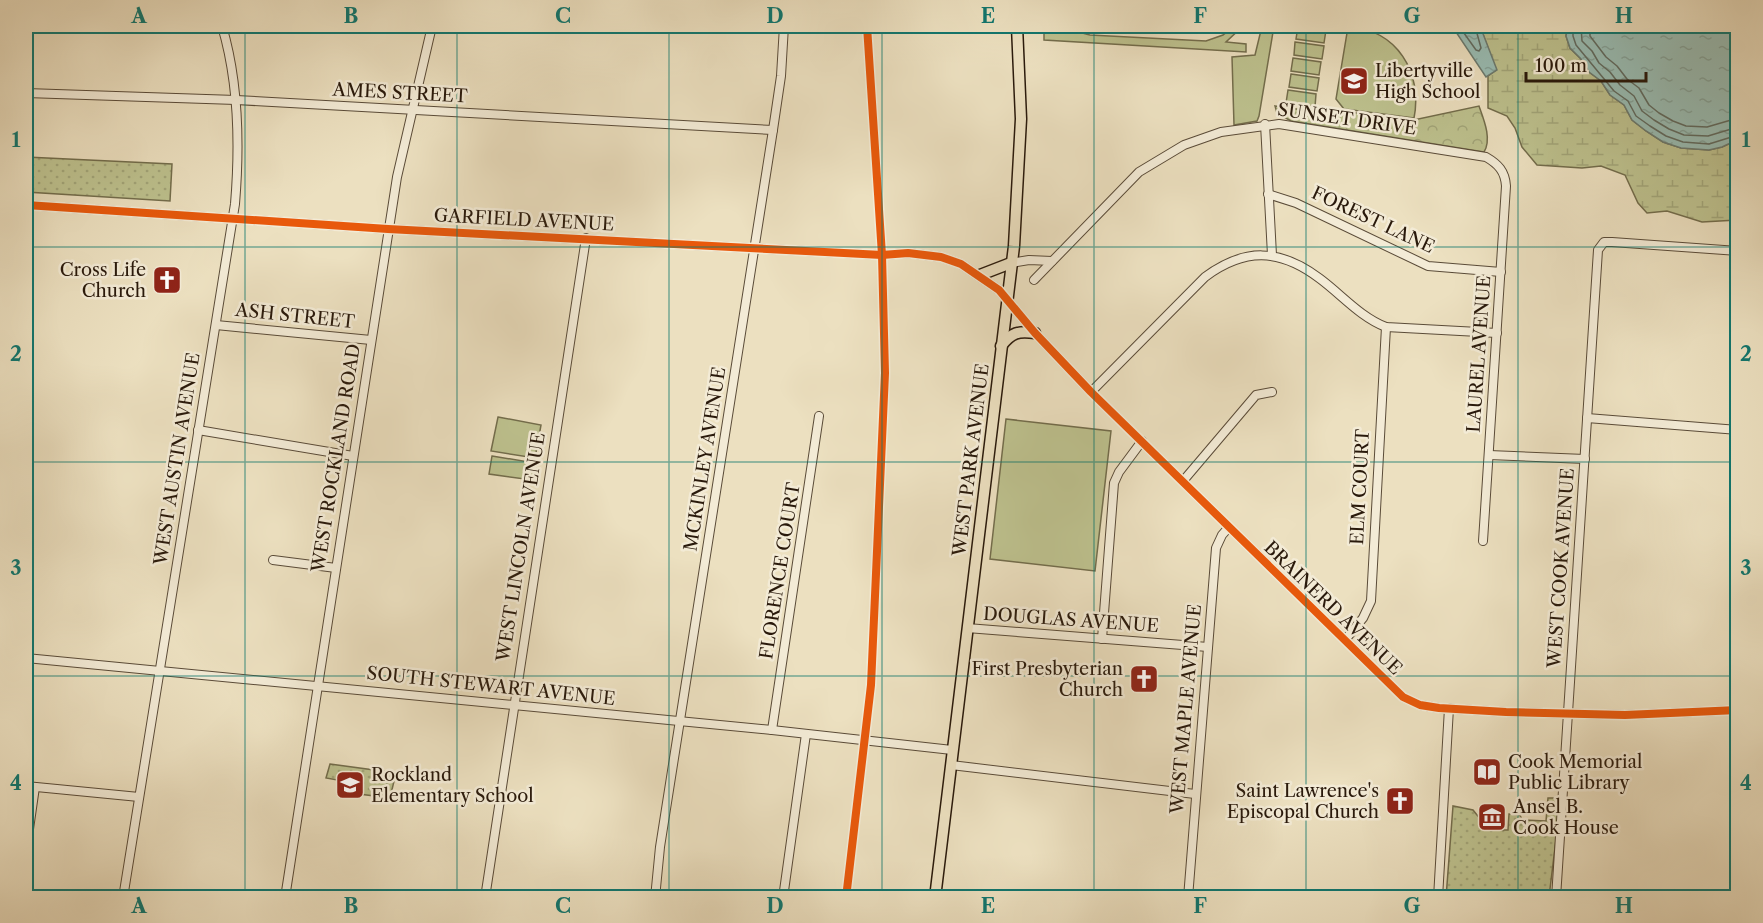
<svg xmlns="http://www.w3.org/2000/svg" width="1763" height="923" viewBox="0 0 1763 923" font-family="'Libre Caslon Text',serif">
<defs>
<pattern id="forest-crowns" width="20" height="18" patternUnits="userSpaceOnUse" patternTransform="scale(1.5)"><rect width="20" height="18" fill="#bdc18e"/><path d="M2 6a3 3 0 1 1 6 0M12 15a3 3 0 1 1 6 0" fill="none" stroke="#a2a579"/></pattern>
<pattern id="wetland-marsh" width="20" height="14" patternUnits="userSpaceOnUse" patternTransform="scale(1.5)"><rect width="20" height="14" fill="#bdc18e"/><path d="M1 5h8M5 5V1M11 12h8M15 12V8" fill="none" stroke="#a2a579"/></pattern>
<pattern id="park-dots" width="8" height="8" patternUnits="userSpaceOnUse" patternTransform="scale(1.5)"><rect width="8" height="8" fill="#bdc18e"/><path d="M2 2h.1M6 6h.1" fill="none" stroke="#a2a579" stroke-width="1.8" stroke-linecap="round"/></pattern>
<pattern id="water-ripples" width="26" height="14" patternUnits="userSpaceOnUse" patternTransform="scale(1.5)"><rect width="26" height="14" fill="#99bdb4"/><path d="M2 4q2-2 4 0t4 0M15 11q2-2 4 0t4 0" fill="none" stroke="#84a299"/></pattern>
</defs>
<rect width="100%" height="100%" fill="#ece0c0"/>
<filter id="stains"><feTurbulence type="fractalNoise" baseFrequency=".00333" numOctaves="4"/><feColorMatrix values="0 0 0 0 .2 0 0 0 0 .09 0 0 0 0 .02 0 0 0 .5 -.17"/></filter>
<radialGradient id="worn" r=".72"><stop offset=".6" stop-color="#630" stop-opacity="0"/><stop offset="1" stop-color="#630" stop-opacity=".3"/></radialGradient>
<g fill="#bdc18e" stroke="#736d4c" stroke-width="1.5">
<path d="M1055,26C1070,25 1076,33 1090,35L1206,41L1223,35L1234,26H1243L1226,42L1246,44V52L1044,40V32L1063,33Z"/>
<polygon points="1140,26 1212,26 1212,30"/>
<polygon points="1262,26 1274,26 1259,116 1257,121 1234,125 1232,57 1255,55"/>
<polygon points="1298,26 1326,30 1324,43 1296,39"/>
<path d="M1348,27C1397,29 1423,73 1414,118L1344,109L1336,99Z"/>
<polygon points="1295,42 1324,46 1322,59 1294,55"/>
<polygon points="1293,58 1321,62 1319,75 1291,71"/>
<polygon points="1291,74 1319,78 1317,91 1289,87"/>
<polygon points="1288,90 1316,94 1315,107 1286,103"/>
<polygon points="498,417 541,425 535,458 491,451"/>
<polygon points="1006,419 1111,431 1095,571 990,559"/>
<polygon points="492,456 535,463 532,480 489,474"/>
</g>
<path fill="url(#forest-crowns)" stroke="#736d4c" stroke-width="1.5" d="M1275,106L1325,113L1337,110L1409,121L1479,106C1484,120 1492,139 1484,152L1291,121L1277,113Z"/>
<polygon fill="url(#wetland-marsh)" stroke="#736d4c" stroke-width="1.5" points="1480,26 1568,26 1566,36 1570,48 1581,59 1589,72 1601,81 1610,95 1624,105 1632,120 1646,131 1663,142 1681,148 1709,150 1722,147 1737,140 1737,220 1702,222 1667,211 1647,213 1638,203 1625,175 1601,166 1582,168 1537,165 1522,147 1515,128 1507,116 1488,108 1488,76 1496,70"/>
<g fill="url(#park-dots)" stroke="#736d4c" stroke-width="1.5">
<polygon points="26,157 172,164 170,201 26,192"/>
<polygon points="330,764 396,773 390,798 359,794 360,784 326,778"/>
<polygon points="1548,798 1561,798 1549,897 1446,898 1453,806 1473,810 1489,830 1508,830 1509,814 1520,815 1522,820 1546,821"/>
</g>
<g fill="url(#water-ripples)" stroke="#6c7b70" stroke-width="1.5">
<polygon points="1452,26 1480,26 1497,70 1486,77"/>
<polygon points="1568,26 1737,26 1737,140 1722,147 1709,150 1681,148 1663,142 1646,131 1632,120 1624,105 1610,95 1601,81 1589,72 1581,59 1570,48 1566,36"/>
</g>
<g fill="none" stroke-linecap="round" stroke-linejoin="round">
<g stroke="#616b60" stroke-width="1.5">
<polyline points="1459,26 1476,50 1479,51 1481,48 1475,26"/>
<polyline points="1573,26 1573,36 1576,45 1614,91 1628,101 1636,116 1650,126 1666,136 1683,142 1709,144 1738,135"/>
<polyline points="1581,26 1582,41 1592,51 1599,63 1610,72 1620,85 1634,96 1642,111 1654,120 1669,129 1684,135 1708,136 1738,127"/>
<polyline points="1590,26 1590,36 1606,57 1617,66 1627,79 1639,88 1649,105 1659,113 1673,121 1686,126 1707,127 1738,118"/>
</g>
<g stroke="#5a4b38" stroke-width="10">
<g id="minor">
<polyline points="26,93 236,100 773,130"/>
<polyline points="1265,124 1272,255"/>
<polyline points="1268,194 1296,203 1428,266 1501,272"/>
<polyline points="26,205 388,229 882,255 908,253 941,257 961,264 999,290 1035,333 1091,392 1403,697 1420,705 1439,708 1506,712 1625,715 1738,710"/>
<polyline points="1011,263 1029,260 1052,261"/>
<path d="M1034,280L1139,172L1184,145L1221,132L1279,124L1486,157C1498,164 1505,171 1506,186L1483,541"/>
<polyline points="216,325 371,340"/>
<path d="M1091,392L1205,277C1244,248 1279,248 1319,278C1341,294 1360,317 1386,327L1497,333"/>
<polyline points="1587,418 1738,430"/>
<polyline points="198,430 353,456"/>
<polyline points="1489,455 1585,459"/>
<polyline points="1183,481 1256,395 1272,392"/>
<polyline points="273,560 336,568"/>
<polyline points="967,628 1208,647"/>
<polyline points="1102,639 1114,483 1119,472 1142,441"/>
<polyline points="1345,640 1363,618 1371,601 1386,327"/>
<polyline points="26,658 772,730 952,750"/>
<polyline points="772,730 819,416"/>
<polyline points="951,765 1195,794"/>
<polyline points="26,786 139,797"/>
<polyline points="26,850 35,787"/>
<path d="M123,898L235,204C240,144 239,83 222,26"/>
<polyline points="285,898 397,177 432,26"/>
<polyline points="485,898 586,238"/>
<polyline points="655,898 660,847 773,130 781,76 784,26"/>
<polyline points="783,898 806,734"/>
<polyline points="1188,898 1216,548 1222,535 1229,527"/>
<polyline points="1438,898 1449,708"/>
<polyline points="1556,898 1598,250 1604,242 1612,242 1738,251"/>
</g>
</g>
<g stroke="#29190b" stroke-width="13">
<g id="major">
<polyline points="980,275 1011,263"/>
<path d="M1001,346C1012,332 1018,331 1035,333"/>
<polyline points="935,898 1014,246 1021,119 1017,26"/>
</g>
</g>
<use href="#minor" stroke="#f3ebd6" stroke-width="8"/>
<use href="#major" stroke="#ece0c0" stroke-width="10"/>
<g stroke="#f3ebd6" stroke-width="11">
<g id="cycleway">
<polyline points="26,205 388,229 882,255 908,253 941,257 961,264 999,290 1035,333 1091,392 1403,697 1420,705 1439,708 1506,712 1625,715 1738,710"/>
<polyline points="846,898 871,685 885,373 882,255 867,26"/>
</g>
</g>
<use href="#cycleway" stroke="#e8590c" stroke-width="8"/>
</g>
<path fill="none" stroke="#0f766e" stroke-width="1.5" stroke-opacity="0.55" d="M245,26V898M457,26V898M669,26V898M882,26V898M1094,26V898M1306,26V898M1518,26V898M26,247H1738M26,462H1738M26,676H1738"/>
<defs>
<g id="school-square" transform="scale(1.5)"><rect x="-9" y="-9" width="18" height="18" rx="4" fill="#8f2418" stroke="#f3ebd6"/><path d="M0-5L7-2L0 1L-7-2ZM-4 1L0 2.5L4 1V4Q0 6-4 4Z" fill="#fff"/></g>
<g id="church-square" transform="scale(1.5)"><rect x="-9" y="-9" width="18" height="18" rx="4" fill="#8f2418" stroke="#f3ebd6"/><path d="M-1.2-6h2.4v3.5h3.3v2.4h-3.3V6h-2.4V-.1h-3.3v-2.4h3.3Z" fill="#fff"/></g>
<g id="library-square" transform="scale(1.5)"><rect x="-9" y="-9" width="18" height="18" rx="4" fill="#8f2418" stroke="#f3ebd6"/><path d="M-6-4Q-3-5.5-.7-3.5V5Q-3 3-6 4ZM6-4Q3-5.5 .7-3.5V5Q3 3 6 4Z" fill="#fff"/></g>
<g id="museum-square" transform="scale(1.5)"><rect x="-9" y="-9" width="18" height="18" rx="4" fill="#8f2418" stroke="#f3ebd6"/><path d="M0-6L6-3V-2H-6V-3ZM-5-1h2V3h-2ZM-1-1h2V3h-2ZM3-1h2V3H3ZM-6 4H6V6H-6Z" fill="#fff"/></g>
</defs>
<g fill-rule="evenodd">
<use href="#school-square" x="1354" y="81"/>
<use href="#church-square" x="167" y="280"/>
<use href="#church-square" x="1144" y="679"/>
<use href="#library-square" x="1487" y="772"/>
<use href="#school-square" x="350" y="785"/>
<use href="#church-square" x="1400" y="801"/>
<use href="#museum-square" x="1492" y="817"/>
</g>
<g text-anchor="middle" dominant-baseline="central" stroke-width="5" stroke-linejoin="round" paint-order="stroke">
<g font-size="18" fill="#29190b" stroke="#f3ebd6" text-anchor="start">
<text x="1375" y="71">Libertyville<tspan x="1375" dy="21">High School</tspan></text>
<text x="146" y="270" text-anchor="end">Cross Life<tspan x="146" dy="21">Church</tspan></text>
<text x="1123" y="669" text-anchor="end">First Presbyterian<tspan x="1123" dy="21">Church</tspan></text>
<text x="1508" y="762">Cook Memorial<tspan x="1508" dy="21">Public Library</tspan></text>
<text x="371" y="775">Rockland<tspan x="371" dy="21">Elementary School</tspan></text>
<text x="1379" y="791" text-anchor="end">Saint Lawrence's<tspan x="1379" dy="21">Episcopal Church</tspan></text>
<text x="1513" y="807">Ansel B.<tspan x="1513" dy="21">Cook House</tspan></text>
</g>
<g font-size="18" fill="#29190b" stroke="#f3ebd6">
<text transform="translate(400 93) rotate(3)">AMES STREET</text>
<text transform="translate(1347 119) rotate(8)">SUNSET DRIVE</text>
<text transform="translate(524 220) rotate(3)">GARFIELD AVENUE</text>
<text transform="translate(1373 220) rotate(25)">FOREST LANE</text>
<text transform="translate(295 316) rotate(6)">ASH STREET</text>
<text transform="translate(1479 354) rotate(-86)">LAUREL AVENUE</text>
<text transform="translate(336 458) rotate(-81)">WEST ROCKLAND ROAD</text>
<text transform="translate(177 459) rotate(-81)">WEST AUSTIN AVENUE</text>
<text transform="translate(705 459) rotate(-81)">MCKINLEY AVENUE</text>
<text transform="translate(971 460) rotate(-83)">WEST PARK AVENUE</text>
<text transform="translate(1360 487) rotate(-87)">ELM COURT</text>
<text transform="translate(521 547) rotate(-81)">WEST LINCOLN AVENUE</text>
<text transform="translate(1561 568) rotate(-86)">WEST COOK AVENUE</text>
<text transform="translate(780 571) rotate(-81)">FLORENCE COURT</text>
<text transform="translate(1333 608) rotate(44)">BRAINERD AVENUE</text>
<text transform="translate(1071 620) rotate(4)">DOUGLAS AVENUE</text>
<text transform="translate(491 686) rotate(6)">SOUTH STEWART AVENUE</text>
<text transform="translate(1186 709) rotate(-85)">WEST MAPLE AVENUE</text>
</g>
</g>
<rect width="1763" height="923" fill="none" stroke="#ece0c0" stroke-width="66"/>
<path d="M1526 72v9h120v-9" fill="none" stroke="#29190b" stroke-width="3"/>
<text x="1535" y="72" font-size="18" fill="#29190b" stroke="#f3ebd6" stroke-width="4.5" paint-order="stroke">100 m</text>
<rect x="33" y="33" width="1697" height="857" fill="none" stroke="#0f766e" stroke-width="2"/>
<g font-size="20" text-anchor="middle" font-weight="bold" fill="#0f766e">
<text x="139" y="23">A</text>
<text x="351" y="23">B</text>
<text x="563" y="23">C</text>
<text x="775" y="23">D</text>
<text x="988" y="23">E</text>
<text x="1200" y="23">F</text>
<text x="1412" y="23">G</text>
<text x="1624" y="23">H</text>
<text x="16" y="147">1</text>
<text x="1746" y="147">1</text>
<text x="16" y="361">2</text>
<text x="1746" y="361">2</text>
<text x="16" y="575">3</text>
<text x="1746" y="575">3</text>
<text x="16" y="790">4</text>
<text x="1746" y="790">4</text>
<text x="139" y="913">A</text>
<text x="351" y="913">B</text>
<text x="563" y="913">C</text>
<text x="775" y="913">D</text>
<text x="988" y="913">E</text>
<text x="1200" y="913">F</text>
<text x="1412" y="913">G</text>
<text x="1624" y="913">H</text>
</g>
<rect width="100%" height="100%" filter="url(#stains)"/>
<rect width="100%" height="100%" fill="url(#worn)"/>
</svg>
